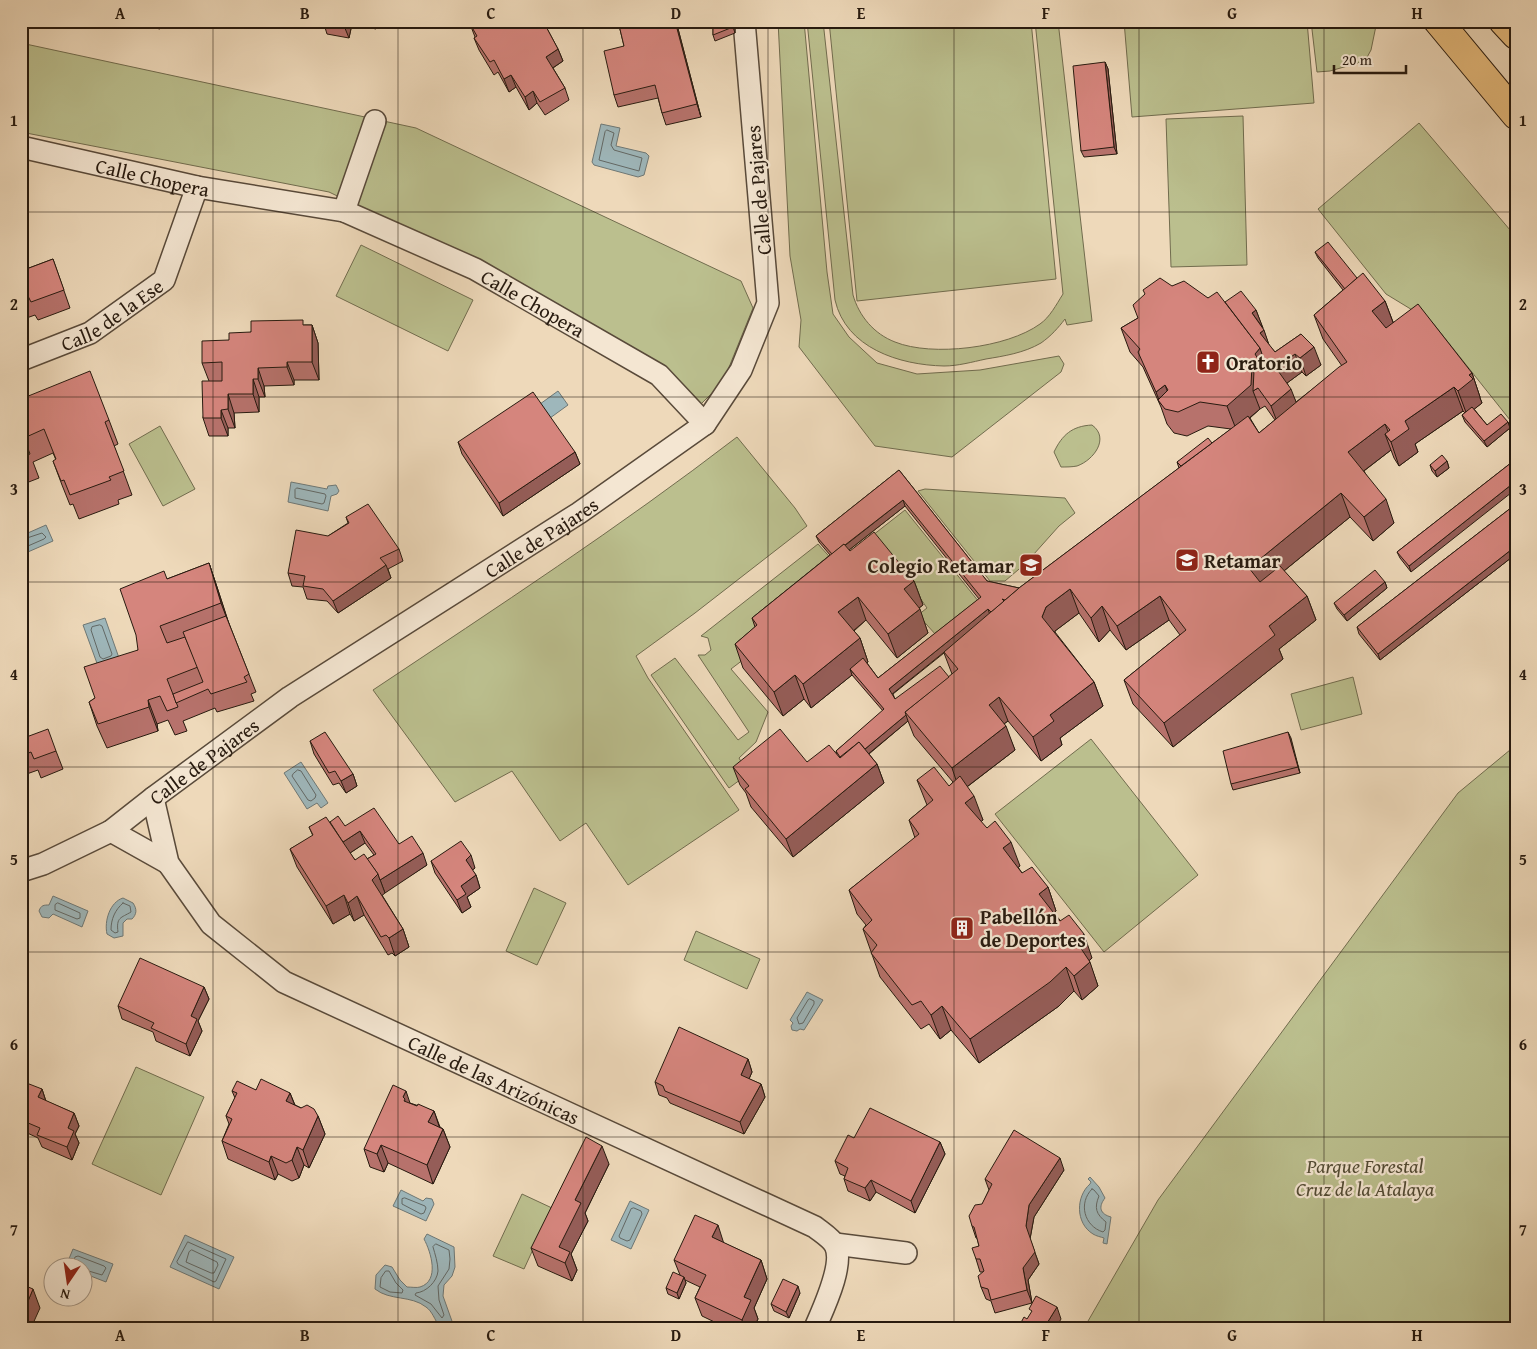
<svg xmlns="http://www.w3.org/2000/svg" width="1537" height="1349" viewBox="0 0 1537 1349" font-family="'Gentium Book Plus',serif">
<rect width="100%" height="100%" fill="#eed9ba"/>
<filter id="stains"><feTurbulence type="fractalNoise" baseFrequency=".004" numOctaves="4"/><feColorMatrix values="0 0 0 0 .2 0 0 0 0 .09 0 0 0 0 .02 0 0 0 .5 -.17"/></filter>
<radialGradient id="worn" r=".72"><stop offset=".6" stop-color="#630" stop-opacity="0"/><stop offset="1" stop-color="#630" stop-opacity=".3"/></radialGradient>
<g fill="#bbbf8e" stroke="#716c4e">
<polygon points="778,21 804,21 827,272 833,314 849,337 877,363 917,374 980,370 1059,356 1064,364 1061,372 952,457 875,446 799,347 801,320 790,256"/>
<path d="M807,21H823L853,295C859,316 874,334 895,342C932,357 1007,348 1040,324C1050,317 1056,305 1063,294L1035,21H1058L1092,321L1067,325L1065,319C1058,328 1051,336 1041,343C1024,353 1004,356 986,359C972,362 958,366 944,366C899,365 846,348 835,300Z"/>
<polygon points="829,21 1031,21 1056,279 857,301"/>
<polygon points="1124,21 1307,21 1314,103 1132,117"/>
<polygon points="1311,21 1377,21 1371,50 1365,61 1330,71 1317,72"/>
<polygon points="21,43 416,128 741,281 753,308 723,382 701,404 658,367 489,269 329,192 21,132"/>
<polygon points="1243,116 1247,265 1171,267 1166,119"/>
<polygon points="1419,123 1516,237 1516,424 1514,425 1432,322 1386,294 1318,209"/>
<polygon points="361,245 473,300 448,351 336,296"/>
<path d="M1092,425C1110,438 1094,460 1077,466C1072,467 1066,467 1061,467L1054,452C1062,435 1072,426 1092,425Z"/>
<polygon points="160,426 195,489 163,506 129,444"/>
<path d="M737,437L795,508L807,526L695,613L636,656L648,678L739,810L628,885L586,823L560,841L512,771L455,802L373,690C496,608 620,527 737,437Z"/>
<polygon points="925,489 1065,498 1075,513 1059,526 1025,564 1005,581 990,581 918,491"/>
<polygon points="905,510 979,602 936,635 918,615 927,608 887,550 731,669 768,712 756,742 739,758 748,774 729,788 651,675 675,658 738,740 749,732 698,655 705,655 711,650 708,638 701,636 818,544 836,564"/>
<polygon points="1353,677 1362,714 1301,730 1291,694"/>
<polygon points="1091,739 1198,875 1104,952 995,814"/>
<polygon points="1516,745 1516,1328 1084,1328 1158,1200 1458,793"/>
<polygon points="534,888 566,903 537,965 506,951"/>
<polygon points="696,931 760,959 747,989 684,960"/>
<polygon points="136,1067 204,1097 161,1195 92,1164"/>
<polygon points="522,1194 552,1208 524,1269 493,1256"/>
</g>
<g fill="#9eb7bb" stroke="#6e7876">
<polygon points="601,124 620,128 616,146 646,153 649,156 644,175 638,177 594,165 592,162"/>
<polygon points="558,391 568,405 539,426 529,412"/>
<polygon points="291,482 327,489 328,486 336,485 339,491 337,494 331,496 328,511 288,502"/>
<polygon points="46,525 53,541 21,555 21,536"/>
<polygon points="105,618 119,658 98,666 83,625"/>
<polygon points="301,762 328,803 321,808 317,803 307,809 284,773"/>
<path d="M53,896L88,911L82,927L53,914L49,918L42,917L39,911C41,905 44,905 49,905Z"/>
<path d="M123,898L133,903C137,909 137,914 132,919H127L123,923V936L114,938L107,934C104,921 110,902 123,898Z"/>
<polygon points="807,992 823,1000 804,1030 800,1029 797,1031 792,1030 791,1026 793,1023 790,1020"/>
<path d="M1090,1177L1099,1187L1105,1198C1098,1207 1100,1214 1111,1217L1107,1244L1103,1243L1104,1238C1101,1237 1096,1236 1093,1234C1075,1223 1076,1196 1090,1184L1091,1182L1088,1179Z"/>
<polygon points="401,1190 423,1201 426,1198 432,1199 434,1204 426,1221 393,1206"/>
<polygon points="630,1201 649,1210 631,1249 611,1240"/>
<path d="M427,1234L454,1247L455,1267L452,1276L444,1285L443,1296L453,1324L451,1328L439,1326C435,1320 432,1311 426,1307C411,1295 390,1301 375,1289L376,1275L385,1265L392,1267L400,1280L407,1287C411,1287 417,1288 420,1287C440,1281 431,1252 424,1239Z"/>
<polygon points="185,1235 234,1257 219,1289 170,1267"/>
<polygon points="73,1249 113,1264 106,1282 83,1273 82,1266 66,1266"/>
</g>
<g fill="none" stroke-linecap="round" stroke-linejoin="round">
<g stroke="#626865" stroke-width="1">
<polygon points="607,130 614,133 611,145 614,150 642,158 639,171 599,160 605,132"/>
<polygon points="297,488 325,494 326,496 324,503 322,504 295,498 295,490"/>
<polyline points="21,540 42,533 46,537 44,539 21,549"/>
<polygon points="100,625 102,626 112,654 111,656 103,659 100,657 91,630 92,627"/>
<polygon points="298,770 301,771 316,795 315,798 311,801 308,800 292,776 293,774"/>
<polygon points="58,903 80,913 80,918 77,919 55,910 55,905"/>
<path d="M123,903L130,906L131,912C121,918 116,917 118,932L115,933L111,930C111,919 115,910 123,903Z"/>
<polygon points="810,999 814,1001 814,1004 803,1023 799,1024 797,1018 808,1000"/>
<path d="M1092,1189L1094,1190L1099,1196C1094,1208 1096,1214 1106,1222L1105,1230L1103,1232C1084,1226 1078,1203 1092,1189Z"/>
<polygon points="405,1198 425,1206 426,1208 424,1213 421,1214 402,1204 402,1199"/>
<polygon points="634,1208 641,1211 642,1214 630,1240 627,1241 620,1238 619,1236 631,1209"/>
<polygon points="188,1242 226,1259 216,1281 214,1282 178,1264 177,1262"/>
<path d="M436,1244L449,1250L450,1259L449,1269L438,1286L439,1300L444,1315L442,1318L431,1304L415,1295L416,1293C426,1292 437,1282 438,1271C438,1263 435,1254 433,1247Z"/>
<polygon points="192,1250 217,1262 218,1265 214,1273 211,1273 186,1262 189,1252"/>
<polyline points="72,1266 75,1257 78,1256 104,1266 106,1268 102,1275 82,1269"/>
<polygon points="386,1271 389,1271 396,1283 403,1290 402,1293 390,1292 380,1287 381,1278"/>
</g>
<g stroke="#594a3a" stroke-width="24">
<g id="street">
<path id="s1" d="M21,147L197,187L344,211L475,269L659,375L705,424"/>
<polyline points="344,211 375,121"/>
<path id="s2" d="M21,360L90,333L164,280L197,187"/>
<path id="s3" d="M153,798L168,863L211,924L284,982L815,1227C821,1232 831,1238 835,1245C845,1264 823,1309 815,1328"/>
<polyline points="111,831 168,863"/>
<path id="s4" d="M21,871L43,864L111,831L153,798L290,697L579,513L705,424L741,370L768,303L744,21"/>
<polyline points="835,1244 906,1253"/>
</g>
</g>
<g stroke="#271a0f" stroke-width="30">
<g id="highway">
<polyline points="1438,21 1516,115"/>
<polyline points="1503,21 1516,35"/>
</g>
</g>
<use href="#street" stroke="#f4e6d2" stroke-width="21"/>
<use href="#highway" stroke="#e7bc7d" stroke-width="28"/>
</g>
<g fill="#b7726c" stroke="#271a0f" fill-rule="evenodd">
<polygon points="120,21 161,21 160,29"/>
<polygon points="323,21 378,21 376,29 352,24 349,38 327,34"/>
<polygon points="470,21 543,21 558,49 563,61 553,68 565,88 569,100 545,115 537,103 529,110 516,87 509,92 498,72 494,75 479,50 474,38 475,37 470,24 471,22"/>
<polygon points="618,21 676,21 701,117 666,125 662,113 658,98 618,107 614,95 624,46"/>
<polygon points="713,21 735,21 735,33 715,41 713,35"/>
<polygon points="1105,62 1108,69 1117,154 1084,157 1081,151"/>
<path d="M1315,252L1357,278L1385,301L1393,322L1472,373L1480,397V398L1482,403L1474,409L1487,425L1508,422L1510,428L1487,447L1465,422L1462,415L1465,413L1463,411L1415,444L1418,452L1399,466L1394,458L1391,450L1364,471L1394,523L1373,541L1350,517L1284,571L1307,596L1316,620L1279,649L1283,659L1173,747L1133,704L1124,680L1180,635L1169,620L1126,650L1110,630L1099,642L1079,613L1055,631V632L1094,682L1103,706L1060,738L1062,745L1041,761L1008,721L1004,724L1015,750L967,787L983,820L981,822L1020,866L1018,867L1022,873L1048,887L1056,911L1054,913L1092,958L1089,961L1098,986L1082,1000L1074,991L1059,1006L979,1063L951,1030L940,1039L929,1024L921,1029L880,977L863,929L866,925L857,914L849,890L915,838L909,820L927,805L917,780L949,786L953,782L914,736L908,721L869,754L877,764L884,783L793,857L751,807L746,793L740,785L733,767L807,762L837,754L836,751L883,711L852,675L811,708L804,699L783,716L743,668L735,644L755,627L752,618L830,555L819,542L816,536L899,470L987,581L1019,588L1179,468L1177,462L1212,443L1231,429L1208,426L1187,436L1174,433L1167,424L1161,407L1147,376L1143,367L1130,352L1121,328L1138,318L1172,286L1208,298L1256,310L1269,345L1275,352L1301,334L1321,365L1306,376L1302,372L1287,383L1296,402L1342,366L1323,339L1314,315L1343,290L1318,258ZM1265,406L1275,420L1259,433L1250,418L1260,409ZM905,506L979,599L878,678L867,663L868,662L860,638L854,631L866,620L897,658L928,633L919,608L923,605L914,581L850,551L849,550ZM944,653L952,674L949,677L895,699L893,694Z"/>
<polygon points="53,259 70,308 38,320 35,315 21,320 21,271"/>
<polygon points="305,325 312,325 318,343 319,380 294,380 294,385 264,386 265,397 259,397 259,412 234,413 235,428 228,428 228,436 209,436 203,418 209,381 202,363 229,340 251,332"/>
<polygon points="21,399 109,420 118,444 114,446 132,495 118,500 119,504 79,519 73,504 70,505 62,485 53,461 56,460 53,453 33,462 39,478 21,485"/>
<polygon points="458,442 575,452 580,464 503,516 462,454"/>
<polygon points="1516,459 1411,572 1400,558 1397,552"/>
<polygon points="1447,461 1449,468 1437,477 1432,471 1430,465"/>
<polygon points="1516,504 1516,554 1380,660 1359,634 1357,627"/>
<polygon points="346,517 399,549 403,561 388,569 391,578 338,613 327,601 307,599 303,587 292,586 288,573 328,536 348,523"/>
<polygon points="209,563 217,587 228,621 256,692 251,694 254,701 217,712 215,708 183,721 187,731 175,735 168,720 157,724 158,731 107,748 97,726 89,702 95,698 138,650 167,579"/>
<polygon points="1385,582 1387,588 1347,621 1337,609 1334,603"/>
<polygon points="1288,732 1300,773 1233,790 1231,784"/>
<polygon points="21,739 56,751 63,769 41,778 38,770 21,776"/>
<polygon points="310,741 353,774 357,786 346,793 339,783 333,785 314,754"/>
<path d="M330,822L345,826L399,844L427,865L385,892L382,895L403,929L409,947L395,956L392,953L388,955L364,915L354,921L350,914L333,924L297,867L290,849L313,836L309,827ZM365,843L374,855L367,859L355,860L350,853Z"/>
<polygon points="431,861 475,868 472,870 476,875 480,888 467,897 471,907 462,913 435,873"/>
<polygon points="204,987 209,999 198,1021 202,1031 190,1056 156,1041 153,1032 122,1019 118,1006"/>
<polygon points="748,1059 752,1072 749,1079 761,1084 765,1097 744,1134 670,1103 667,1098 659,1095 655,1082"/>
<polygon points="21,1089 42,1089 46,1101 74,1113 79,1126 75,1134 79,1143 72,1160 42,1147 38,1138 21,1130"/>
<polygon points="256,1090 290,1093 295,1105 318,1116 325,1134 309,1168 304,1165 299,1178 292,1181 278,1174 275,1180 228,1159 222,1141 229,1124 226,1116 235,1098 232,1091"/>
<polygon points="410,1103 434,1111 440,1127 443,1129 450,1147 433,1184 388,1163 384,1172 370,1167 364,1149"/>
<polygon points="854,1138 940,1142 945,1154 915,1213 876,1192 870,1201 848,1191 844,1179 845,1176 840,1174 835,1161"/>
<polygon points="609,1164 585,1213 588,1221 571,1254 577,1270 572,1281 538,1266 531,1248"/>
<polygon points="1064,1170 1034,1217 1030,1239 1039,1264 1028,1280 1032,1303 995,1313 991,1301 986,1299 981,1287 983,1272 980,1272 976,1259 979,1246 977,1238 976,1238 972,1226 989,1190 985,1179"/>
<polygon points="724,1243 761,1260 767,1279 754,1308 758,1319 753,1328 727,1328 702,1316 695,1298 700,1287 685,1280 686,1283 679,1299 668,1294 666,1288 680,1275 674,1260"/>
<polygon points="800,1293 789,1318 774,1311 771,1304"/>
</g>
<g fill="#955d58" stroke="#271a0f">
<polygon points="157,21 161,21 160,29"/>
<polygon points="342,21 351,21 352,24 349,38"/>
<polygon points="373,21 378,21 376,29"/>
<polygon points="675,21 676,21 701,117 697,104"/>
<polygon points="732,21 735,21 735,33 733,27"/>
<polygon points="558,49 563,61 551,69 546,57"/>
<polygon points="1105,62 1108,69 1117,154 1114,147"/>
<polygon points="511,75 516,87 509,92 504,79"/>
<polygon points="533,91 537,103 529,110 525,97"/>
<polygon points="1385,301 1394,325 1381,335 1372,311"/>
<polygon points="1256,310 1263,328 1252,313"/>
<polygon points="312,325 318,343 319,380 312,362"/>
<polygon points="1264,330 1270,348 1260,333"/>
<polygon points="1314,347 1321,365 1306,376 1300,358"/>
<polygon points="1260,348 1269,372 1258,388 1253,391 1260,409 1236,429 1227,406 1252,365 1255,354"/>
<polygon points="1295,354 1302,372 1283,386 1276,368"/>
<polygon points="287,362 294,380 294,385 287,367"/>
<polygon points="258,368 264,386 265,397 258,379"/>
<polygon points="1472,373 1480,397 1480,398 1482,403 1467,415 1458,391 1469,375"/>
<polygon points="253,379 259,397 259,412 253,394"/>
<polygon points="1165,385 1174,409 1160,403 1156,392"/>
<polygon points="1454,387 1463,411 1415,444 1418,452 1399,466 1391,442 1385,434 1391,450 1357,476 1348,452 1385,424 1392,441 1405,421"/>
<polygon points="1291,389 1298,407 1278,424 1271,406"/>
<polygon points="228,394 234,413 235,428 228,409"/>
<polygon points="221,410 228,428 228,436 221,418"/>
<polygon points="1508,422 1510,428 1487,447 1484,441"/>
<polygon points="575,452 580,464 503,516 499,503"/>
<polygon points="1447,461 1449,468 1437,477 1435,471"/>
<polygon points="1516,481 1516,489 1411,572 1409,566"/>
<polygon points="1341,493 1350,517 1258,592 1249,568"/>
<polygon points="1386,499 1394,523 1373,541 1364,517"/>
<polygon points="903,500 905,506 835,561 833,555"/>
<polygon points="1516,546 1516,554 1380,660 1378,654"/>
<polygon points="209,563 217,587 230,627 221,603"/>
<polygon points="386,565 391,578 338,613 333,601"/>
<polygon points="914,581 923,605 912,613 904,589"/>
<polygon points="1385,582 1387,588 1347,621 1344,615"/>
<polygon points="1070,589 1079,613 1055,631 1051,641 1042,617 1046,607"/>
<polygon points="1160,596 1169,620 1126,650 1117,626"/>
<polygon points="1307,596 1316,620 1279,649 1283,659 1173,747 1164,723 1269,626"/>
<polygon points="858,597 866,620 847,636 838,612"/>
<polygon points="1102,606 1110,630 1099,642 1091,618"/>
<polygon points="920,609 928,633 897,658 888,634"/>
<polygon points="988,609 990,615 891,695 889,689"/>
<polygon points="860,638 868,662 854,674 850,669 852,675 811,708 803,684"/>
<polygon points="795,675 804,699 783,716 774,692"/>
<polygon points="1094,682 1103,706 1060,738 1062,745 1041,761 1033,737 1050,715"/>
<polygon points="999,697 1008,721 998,728 989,705"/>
<polygon points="148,700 157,724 158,731 149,707"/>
<polygon points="906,715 908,721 849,770 847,764"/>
<polygon points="1006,726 1015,750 960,792 952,768"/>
<polygon points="1288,732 1291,738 1300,773 1298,767"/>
<polygon points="877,764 884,783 793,857 786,839"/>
<polygon points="353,774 357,786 346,793 341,781"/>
<polygon points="974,796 983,820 974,827 965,803"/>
<polygon points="360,831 365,843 347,855 343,842"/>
<polygon points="1011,842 1020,866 1012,872 1003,848"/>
<polygon points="423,853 427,865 385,893 380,880"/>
<polygon points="471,855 475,868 470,872 466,860"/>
<polygon points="378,874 385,893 379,898 372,880"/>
<polygon points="476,875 480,888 467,897 471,907 462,913 457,900 461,886"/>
<polygon points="1048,887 1056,911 1048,918 1039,894"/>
<polygon points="344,895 350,914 333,924 326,906"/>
<polygon points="357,896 364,915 354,921 348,903"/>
<polygon points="403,929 409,947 395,956 389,938"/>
<polygon points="1084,934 1092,958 1084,965 1076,941"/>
<polygon points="1090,962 1098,986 1082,1000 1074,976"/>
<polygon points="1066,967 1074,991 1059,1006 979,1063 970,1039"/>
<polygon points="204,987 209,999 198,1021 202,1031 190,1056 186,1044 191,1016"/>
<polygon points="942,1006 951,1030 940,1039 931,1015"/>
<polygon points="748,1059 752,1072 745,1088 741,1075"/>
<polygon points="761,1084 765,1097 744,1134 740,1122"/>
<polygon points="42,1089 46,1102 38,1097"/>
<polygon points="406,1091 412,1109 411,1113 403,1097"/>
<polygon points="290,1093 297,1111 286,1101"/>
<polygon points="434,1111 440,1129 428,1122"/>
<polygon points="74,1113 79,1126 75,1134 79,1143 72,1160 67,1147 68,1128"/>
<polygon points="318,1116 325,1134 309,1168 303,1150"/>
<polygon points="443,1129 450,1147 433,1184 427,1165"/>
<polygon points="940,1142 945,1154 915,1213 911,1201"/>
<polygon points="381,1145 388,1163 384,1172 377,1154"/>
<polygon points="602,1146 609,1164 585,1213 588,1221 571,1254 577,1270 572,1281 559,1247 575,1200"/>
<polygon points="297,1147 304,1165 299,1178 292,1160"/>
<polygon points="271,1156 278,1174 275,1180 269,1162"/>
<polygon points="1060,1158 1064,1170 1034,1217 1030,1239 1039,1264 1028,1280 1032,1303 1027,1290 1023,1268 1026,1226 1029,1205"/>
<polygon points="871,1180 876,1192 870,1201 865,1188"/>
<polygon points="718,1225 724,1244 712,1237"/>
<polygon points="761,1260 767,1279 754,1308 758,1319 753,1328 745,1328 742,1320 744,1297"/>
<polygon points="684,1277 686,1283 679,1299 677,1293"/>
<polygon points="798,1286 800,1293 789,1318 786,1312"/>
<polygon points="33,1289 40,1308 31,1328 21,1328 21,1318"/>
<polygon points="1057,1307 1061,1319 1056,1328 1044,1328"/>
</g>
<g fill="#d5857d" stroke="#271a0f">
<polygon points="473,21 543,21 558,49 546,57 565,88 540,102 533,91 525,97 511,75 504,79 494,60 490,62 474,38 477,36 470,24"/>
<polygon points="618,21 675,21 697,104 662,113 655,85 614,95 604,51 624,46"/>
<polygon points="713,21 732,21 733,27 713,35"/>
<polygon points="1105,62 1114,147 1081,151 1073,66"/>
<polygon points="1328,242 1357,278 1345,289 1315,252"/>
<polygon points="53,259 64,290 31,302 28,296 21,299 21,271"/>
<polygon points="1363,273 1385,301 1372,311 1386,328 1418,304 1472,373 1469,375 1473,379 1458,391 1454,387 1405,421 1409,429 1391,442 1385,434 1390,430 1385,424 1348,452 1386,499 1364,517 1341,493 1249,568 1260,582 1280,566 1307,596 1269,626 1275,635 1164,723 1124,680 1186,630 1160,596 1117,626 1102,606 1091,618 1070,589 1046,607 1042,617 1094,682 1050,715 1054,721 1033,737 999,697 989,705 1006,726 952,768 905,712 958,669 944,652 1019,588 1248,416 1259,433 1339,367 1347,362 1314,315"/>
<polygon points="1160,278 1172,286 1184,281 1208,298 1217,292 1260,348 1255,354 1258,359 1252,365 1251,385 1227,406 1200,402 1178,412 1165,409 1158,400 1168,390 1165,385 1156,392 1138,352 1140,349 1121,328 1138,318 1133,305 1145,294 1143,290"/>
<polygon points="1241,291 1256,310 1252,313 1264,330 1260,333 1275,352 1301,334 1314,347 1300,358 1295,354 1276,368 1291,389 1271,406 1258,388 1253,391 1254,371 1260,365 1258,359 1262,354 1260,348 1225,302"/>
<polygon points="303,320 303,325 312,325 312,362 287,362 287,367 258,368 258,379 253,379 253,394 228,394 228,409 221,410 221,418 203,418 202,381 222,381 222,362 202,363 202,341 229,340 229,333 251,332 251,321"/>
<polygon points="90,371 109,420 105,422 124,471 109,477 111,480 70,495 64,480 61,481 53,461 56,459 44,429 24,438 30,454 21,458 21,399"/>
<polygon points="533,392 575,452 499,503 458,442"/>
<polygon points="1472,407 1487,425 1501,414 1508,422 1484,441 1462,415"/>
<polygon points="1208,438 1212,443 1181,466 1177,462"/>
<polygon points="1442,455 1447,461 1435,471 1430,465"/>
<polygon points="1516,459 1516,481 1409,566 1397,552"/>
<polygon points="899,470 987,581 1019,588 1005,600 1002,599 1004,601 991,612 988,609 889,689 895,699 940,666 949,677 905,712 906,715 865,749 859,742 840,757 836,751 884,709 850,669 863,658 878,678 981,597 903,500 845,545 844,544 832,554 816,536"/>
<polygon points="368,504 399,549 380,558 386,565 333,601 323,589 303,586 305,576 288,573 296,530 328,536 349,523 346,517"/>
<polygon points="1516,504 1516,546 1378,654 1357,627"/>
<polygon points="874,532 914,581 904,589 920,609 888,634 858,597 838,612 860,638 803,684 795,675 774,692 735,644 757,625 752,618 844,544 850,551"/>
<polygon points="209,563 221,603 160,626 167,643 185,637 198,667 167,679 178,707 167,711 160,696 148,700 149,707 98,724 89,702 95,698 84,667 138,650 136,635 120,589 164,571 167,579"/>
<polygon points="1375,570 1385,582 1344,615 1334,603"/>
<polygon points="226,616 249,674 244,677 247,682 211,694 208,689 176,703 173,694 203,682 183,632"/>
<polygon points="48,729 56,751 34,759 31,752 21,756 21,739"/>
<polygon points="780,729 807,762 829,745 840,758 859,742 877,764 786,839 745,789 749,786 733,767"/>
<polygon points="325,732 353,774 341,781 335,771 329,773 310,741"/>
<polygon points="1288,732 1298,767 1231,784 1223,751"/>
<polygon points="934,767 949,786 960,776 974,796 965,803 987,828 995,821 1011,842 1003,848 1022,873 1032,867 1048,887 1039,894 1060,921 1069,915 1084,934 1076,941 1090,962 1074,976 1066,967 1050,982 970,1039 942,1006 931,1015 921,1001 912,1005 871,953 877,945 863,929 872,920 849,890 919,834 909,820 933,800 917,780"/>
<polygon points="374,808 399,844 412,836 423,853 380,880 378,874 367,859 376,854 360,831 343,842 330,822 338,816 345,826"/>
<polygon points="326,817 355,860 364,854 378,874 372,880 403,929 389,938 386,935 381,937 357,896 348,903 344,895 326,906 290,849 313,835 309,827"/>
<polygon points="461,841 471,855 466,860 476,875 461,886 466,894 457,900 431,861"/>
<polygon points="140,958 204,987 191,1016 197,1019 186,1044 151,1028 154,1023 118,1006"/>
<polygon points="679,1027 748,1059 741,1075 761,1084 740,1122 665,1091 663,1086 655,1082"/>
<polygon points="261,1079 290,1093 286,1101 301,1108 307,1105 314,1109 318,1116 303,1150 297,1147 292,1160 286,1163 271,1156 269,1162 222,1141 232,1119 226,1116 237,1093 232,1091 237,1081 256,1090"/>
<polygon points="24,1082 42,1089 38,1097 74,1113 68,1128 74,1131 67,1147 37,1135 40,1128 21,1120 21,1089"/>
<polygon points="393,1085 406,1091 403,1097 405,1099 404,1101 417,1106 418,1104 434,1111 428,1122 443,1129 427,1165 381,1145 377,1154 364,1149"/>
<polygon points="870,1108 940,1142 911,1201 871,1180 865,1188 844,1179 848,1168 835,1161 848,1135 854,1138"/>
<polygon points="1014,1130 1060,1158 1029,1205 1026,1226 1035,1252 1023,1268 1027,1290 991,1300 988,1289 981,1287 978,1276 984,1271 980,1259 976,1259 972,1248 979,1246 974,1227 972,1226 969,1216 975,1205 982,1204 992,1184 985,1179"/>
<polygon points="586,1137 602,1146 575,1200 581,1203 559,1247 570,1252 565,1263 531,1248"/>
<polygon points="695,1215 718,1225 712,1237 761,1260 744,1297 751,1300 742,1320 695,1298 706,1275 674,1260"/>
<polygon points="673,1272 684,1277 677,1293 666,1288"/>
<polygon points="783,1279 798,1286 786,1312 771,1304"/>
<polygon points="21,1284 33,1289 21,1318"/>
<polygon points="1036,1296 1057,1307 1044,1328 1018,1328 1024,1317 1027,1319 1032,1311 1029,1309"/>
</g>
<path fill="none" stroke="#271a0f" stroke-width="1" stroke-opacity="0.55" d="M213,21V1328M398,21V1328M583,21V1328M768,21V1328M954,21V1328M1139,21V1328M1324,21V1328M21,212H1516M21,397H1516M21,582H1516M21,767H1516M21,952H1516M21,1137H1516"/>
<defs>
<g id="church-square" transform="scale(1.25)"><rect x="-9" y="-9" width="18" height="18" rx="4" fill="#8f2418" stroke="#f4e6d2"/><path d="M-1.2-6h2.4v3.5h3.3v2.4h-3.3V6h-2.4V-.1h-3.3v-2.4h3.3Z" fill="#fff"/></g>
<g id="university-square" transform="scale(1.25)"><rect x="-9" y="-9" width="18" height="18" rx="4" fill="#8f2418" stroke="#f4e6d2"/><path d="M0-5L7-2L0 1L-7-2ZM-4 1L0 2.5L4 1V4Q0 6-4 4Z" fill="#fff"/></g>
<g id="school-square" transform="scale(1.25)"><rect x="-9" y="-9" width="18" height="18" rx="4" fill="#8f2418" stroke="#f4e6d2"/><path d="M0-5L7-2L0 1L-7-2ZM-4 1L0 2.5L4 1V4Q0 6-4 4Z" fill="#fff"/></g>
<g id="building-square" transform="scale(1.25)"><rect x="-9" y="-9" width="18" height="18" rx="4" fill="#8f2418" stroke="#f4e6d2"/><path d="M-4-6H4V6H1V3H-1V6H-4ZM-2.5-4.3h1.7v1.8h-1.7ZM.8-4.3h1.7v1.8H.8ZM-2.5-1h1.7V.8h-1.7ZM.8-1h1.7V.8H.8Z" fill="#fff"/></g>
</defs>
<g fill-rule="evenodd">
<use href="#church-square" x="1208" y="362"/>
<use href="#university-square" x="1187" y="560"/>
<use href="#school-square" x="1031" y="565"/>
<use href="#building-square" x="962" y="928"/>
</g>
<g text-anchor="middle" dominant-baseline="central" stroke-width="4.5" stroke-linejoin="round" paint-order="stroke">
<g font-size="20" fill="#271a0f" stroke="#f4e6d2">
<text stroke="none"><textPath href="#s1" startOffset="135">Calle Chopera</textPath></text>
<text transform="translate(758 190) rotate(-95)">Calle de Pajares</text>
<text stroke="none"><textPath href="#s1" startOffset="540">Calle Chopera</textPath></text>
<text stroke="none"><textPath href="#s2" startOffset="102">Calle de la Ese</textPath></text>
<text stroke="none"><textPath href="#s4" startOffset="620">Calle de Pajares</textPath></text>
<text stroke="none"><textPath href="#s4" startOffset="215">Calle de Pajares</textPath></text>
<text stroke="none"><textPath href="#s3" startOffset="466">Calle de las Arizónicas</textPath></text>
</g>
<g font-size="20" font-weight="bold" fill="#271a0f" stroke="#f4e6d2" text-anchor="start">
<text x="1226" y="362">Oratorio</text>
<text x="1204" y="560">Retamar</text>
<text x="1014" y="565" text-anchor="end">Colegio Retamar</text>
<text x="980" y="916">Pabellón<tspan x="980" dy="23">de Deportes</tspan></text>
</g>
<g font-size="20" font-style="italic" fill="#534c35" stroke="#f4e6d2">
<text x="1365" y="1165">Parque Forestal<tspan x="1365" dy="23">Cruz de la Atalaya</tspan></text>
</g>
</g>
<rect width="1537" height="1349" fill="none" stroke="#eed9ba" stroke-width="55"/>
<g transform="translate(68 1282) rotate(193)"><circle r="24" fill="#f4e6d2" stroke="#a29484"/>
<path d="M0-4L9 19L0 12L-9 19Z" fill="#8f2418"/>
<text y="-8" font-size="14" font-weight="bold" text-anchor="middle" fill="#271a0f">N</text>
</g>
<path d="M1334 65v8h72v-8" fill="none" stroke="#271a0f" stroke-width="2.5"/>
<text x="1342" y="65" font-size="15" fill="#271a0f" stroke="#f4e6d2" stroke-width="4" paint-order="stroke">20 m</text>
<rect x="28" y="28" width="1482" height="1294" fill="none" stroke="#271a0f" stroke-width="2"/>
<g font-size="16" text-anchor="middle" font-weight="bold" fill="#271a0f">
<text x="120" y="19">A</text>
<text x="305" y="19">B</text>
<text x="491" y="19">C</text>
<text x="676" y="19">D</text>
<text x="861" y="19">E</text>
<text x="1046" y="19">F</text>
<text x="1232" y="19">G</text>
<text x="1417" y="19">H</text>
<text x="14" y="126">1</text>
<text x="1523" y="126">1</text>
<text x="14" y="310">2</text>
<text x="1523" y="310">2</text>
<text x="14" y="495">3</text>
<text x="1523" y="495">3</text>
<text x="14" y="680">4</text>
<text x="1523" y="680">4</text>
<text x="14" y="865">5</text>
<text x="1523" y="865">5</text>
<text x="14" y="1050">6</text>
<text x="1523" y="1050">6</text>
<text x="14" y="1235">7</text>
<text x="1523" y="1235">7</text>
<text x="120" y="1341">A</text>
<text x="305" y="1341">B</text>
<text x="491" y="1341">C</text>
<text x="676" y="1341">D</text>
<text x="861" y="1341">E</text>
<text x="1046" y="1341">F</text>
<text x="1232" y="1341">G</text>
<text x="1417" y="1341">H</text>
</g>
<rect width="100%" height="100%" filter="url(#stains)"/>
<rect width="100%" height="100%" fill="url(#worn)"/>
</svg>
